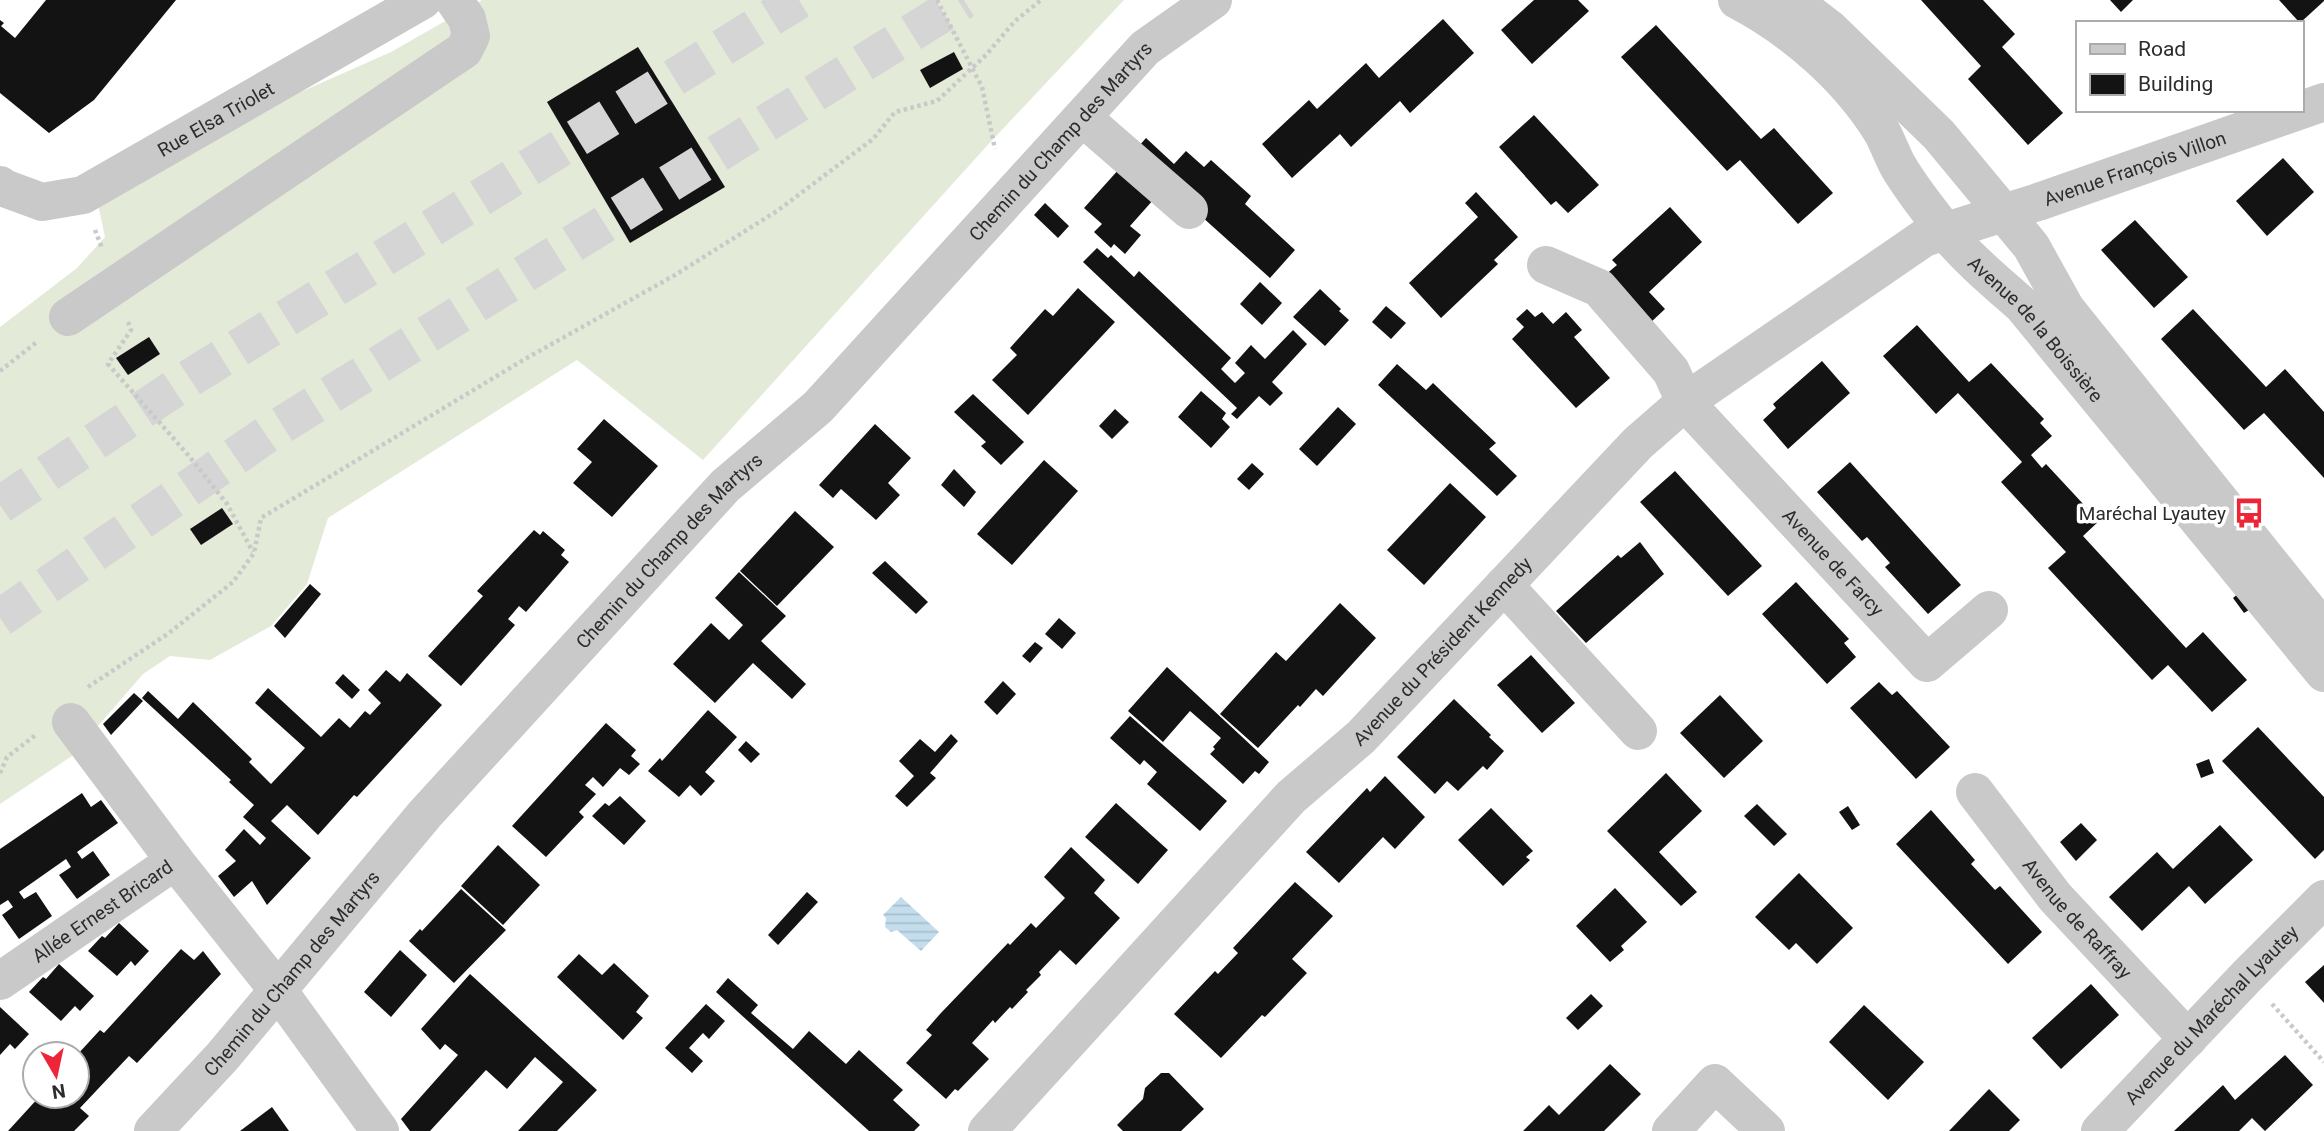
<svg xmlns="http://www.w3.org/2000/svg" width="2324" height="1131" viewBox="0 0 2324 1131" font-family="Roboto,sans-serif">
<defs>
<pattern id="water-rules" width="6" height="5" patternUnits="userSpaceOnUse" patternTransform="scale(1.75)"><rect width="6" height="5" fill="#c3ddec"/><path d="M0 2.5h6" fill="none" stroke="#a8becb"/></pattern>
</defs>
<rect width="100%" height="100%" fill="#fff"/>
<polygon fill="#e3ebd8" points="482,0 1124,0 985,148 703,460 577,360 328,518 307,584 271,626 210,660 170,656 143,674 72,756 0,804 0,327 77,268 105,237 98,204 294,95 391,52"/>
<polygon fill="url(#water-rules)" points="901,897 939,932 921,951 897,930 891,932 885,927 886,918 883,915"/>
<g fill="#131313">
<polygon points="46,0 176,0 94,100 49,133 0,93 0,20 4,23 1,26 15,38"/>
<polygon points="1534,0 1578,0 1589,11 1532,64 1501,30"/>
<polygon points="1921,0 1983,0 2015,34 2002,47 2063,113 2028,145 1968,79 1981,66"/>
<polygon points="2110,0 2133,0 2121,12"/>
<polygon points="2279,0 2324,0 2324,1 2300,23"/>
<polygon points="1443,19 1474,53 1410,113 1400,101 1351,147 1340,134 1292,178 1262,144 1309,100 1317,109 1366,63 1379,78"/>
<polygon points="1656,25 1761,139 1774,128 1833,193 1798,224 1740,160 1727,171 1621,57"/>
<polygon points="638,47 725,187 630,243 547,102"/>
<polygon points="954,52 963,69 930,88 920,70"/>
<polygon points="1534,115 1599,185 1568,213 1556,201 1551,205 1499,147"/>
<polygon points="1146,138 1174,164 1186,151 1204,167 1211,160 1251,196 1245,204 1295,250 1270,278 1132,154"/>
<polygon points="2283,158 2314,192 2267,236 2236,201"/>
<polygon points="1120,168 1154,199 1130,226 1141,235 1125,254 1114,244 1111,248 1094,232 1102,224 1084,208"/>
<polygon points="1476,192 1518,237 1494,260 1498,264 1441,318 1409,283 1478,217 1465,203"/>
<polygon points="1045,203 1069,226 1058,238 1034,215"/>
<polygon points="1670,207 1702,242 1649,292 1665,309 1649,324 1604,276 1617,265 1612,260"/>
<polygon points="2135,220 2188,277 2154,308 2101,250"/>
<polygon points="1097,248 1108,258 1111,255 1134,277 1139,271 1231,358 1221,369 1235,383 1245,373 1235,363 1251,345 1265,359 1293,330 1307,344 1272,382 1283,393 1270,406 1259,396 1237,419 1231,414 1237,408 1083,262"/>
<polygon points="1260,282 1282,303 1262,325 1240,304"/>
<polygon points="1078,288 1115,322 1028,415 992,380 1017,355 1010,348 1045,309 1053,316"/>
<polygon points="1320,289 1341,309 1339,311 1349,320 1325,346 1293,317"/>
<polygon points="1386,306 1406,323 1391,339 1372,322"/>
<polygon points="1527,309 1535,317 1542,312 1553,324 1566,312 1582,330 1574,337 1610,378 1576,408 1512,339 1524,327 1516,319"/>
<polygon points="2193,309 2266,387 2285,369 2324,412 2324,478 2264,413 2244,430 2161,339"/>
<polygon points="1917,325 1969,382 1991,363 2044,419 2040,423 2052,436 2031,455 2042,468 2046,464 2099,521 2083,536 2186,648 2203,632 2247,680 2212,712 2168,665 2152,680 2048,568 2066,552 2001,482 2022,462 1958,393 1936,414 1883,356"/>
<polygon points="149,337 160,354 128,375 116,358"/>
<polygon points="1822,361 1850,393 1788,449 1763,420 1776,408 1773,404"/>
<polygon points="1397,364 1426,390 1433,383 1496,443 1489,449 1517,476 1497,496 1378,385"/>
<polygon points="1201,391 1226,413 1222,419 1230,427 1211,448 1178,417"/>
<polygon points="973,394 1024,442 1001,465 981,446 986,442 954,412"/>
<polygon points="1338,407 1356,424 1317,466 1299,449"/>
<polygon points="1115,409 1129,422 1112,439 1099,426"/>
<polygon points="604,419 658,466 612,517 573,483 592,462 577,449"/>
<polygon points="875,424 911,458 888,483 900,495 876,520 841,489 833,498 819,485"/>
<polygon points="1044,460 1078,491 1012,565 977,534"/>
<polygon points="1850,462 1961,585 1928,614 1885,567 1890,563 1867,537 1862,541 1817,492"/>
<polygon points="1252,463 1264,474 1249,490 1237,479"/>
<polygon points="954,469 976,492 964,507 941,485"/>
<polygon points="1675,471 1762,566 1728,596 1640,502"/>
<polygon points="1450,483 1486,517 1424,585 1387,550"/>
<polygon points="222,508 233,524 201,545 190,529"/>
<polygon points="795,511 834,547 777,606 740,571"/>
<polygon points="534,530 540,535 543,531 565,550 561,555 569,562 526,612 519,606 508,619 515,625 461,686 428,656 483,596 477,591"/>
<polygon points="1640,542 1664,574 1586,643 1556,611 1618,555 1621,558"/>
<polygon points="885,561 928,602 916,614 872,573"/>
<polygon points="739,572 786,616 761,641 806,684 792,699 753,663 715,703 673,664 711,623 729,640 743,625 715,598"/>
<polygon points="1796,582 1849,639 1844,643 1856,657 1827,684 1762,614"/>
<polygon points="310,584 321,594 285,638 274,626"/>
<polygon points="2240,592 2252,608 2244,613 2233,598"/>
<polygon points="1340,603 1376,638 1323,696 1316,689 1300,707 1298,705 1258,748 1220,714 1276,652 1286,661"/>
<polygon points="1059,618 1076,633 1062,649 1045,634"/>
<polygon points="1035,642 1043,648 1030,663 1022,656"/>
<polygon points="1531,655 1575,703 1542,733 1497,685"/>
<polygon points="1167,667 1269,762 1259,774 1255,771 1243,784 1210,754 1215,749 1213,747 1221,738 1190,711 1163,742 1128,711"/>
<polygon points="386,670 400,682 407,673 442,705 357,797 354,795 318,835 287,805 271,821 311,858 267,905 252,881 234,897 218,876 236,861 225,850 244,829 260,845 266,838 243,817 254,805 229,782 231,780 142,698 148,691 178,719 193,702 252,759 249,762 271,784 305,748 255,703 268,688 321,737 339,718 350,728 365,711 370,715 381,703 368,690"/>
<polygon points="343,674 360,690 352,699 335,683"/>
<polygon points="1003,681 1016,694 997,715 984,702"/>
<polygon points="1879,682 1892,695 1897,691 1950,747 1916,779 1850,708"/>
<polygon points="134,693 143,701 111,735 103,724"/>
<polygon points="1720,695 1763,741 1724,778 1680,733"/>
<polygon points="1454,699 1491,735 1489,737 1504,751 1487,770 1483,766 1458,791 1447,781 1435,794 1397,757"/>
<polygon points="708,710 737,737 705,772 715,781 701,796 690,785 679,797 648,771 660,758 662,761"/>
<polygon points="1130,716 1227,801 1200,831 1147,784 1157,772 1144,760 1140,765 1110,738"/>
<polygon points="606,723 636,750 631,756 640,764 629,775 620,768 603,787 593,777 585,785 596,794 579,812 584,817 546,857 512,826"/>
<polygon points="2258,727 2324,797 2324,850 2315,859 2222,761"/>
<polygon points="951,734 958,741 930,773 936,778 907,807 895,796 914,776 899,761 920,739 935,752"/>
<polygon points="746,741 760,754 751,763 738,750"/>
<polygon points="2209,759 2214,773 2201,778 2196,764"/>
<polygon points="1666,773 1702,811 1659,852 1697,892 1681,906 1607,831"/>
<polygon points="1385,776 1425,817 1395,849 1383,837 1339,883 1306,852 1367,788 1370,792"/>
<polygon points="82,793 91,807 101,800 118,823 77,852 82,859 93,851 110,875 77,899 59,875 71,867 66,859 19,892 24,899 36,892 52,916 19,939 2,915 13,907 8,900 0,905 0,849"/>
<polygon points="620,796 646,821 624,845 592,816 605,803 609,806"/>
<polygon points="1116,803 1168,850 1138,884 1085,837"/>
<polygon points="1757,804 1787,834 1774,846 1744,816"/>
<polygon points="1848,806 1860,825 1852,830 1839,812"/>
<polygon points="1491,808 1533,851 1526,857 1530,860 1503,886 1458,840"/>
<polygon points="1931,810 1975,860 1971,864 1995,890 2000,886 2042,932 2008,964 1896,844"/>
<polygon points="2081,823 2097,840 2076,861 2060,842"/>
<polygon points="2220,825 2253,860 2205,904 2189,886 2142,931 2109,897 2157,852 2173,869"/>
<polygon points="498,845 540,885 503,925 461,886"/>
<polygon points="1071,847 1105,880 1094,893 1120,918 1076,965 1060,950 1039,972 1041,975 1026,990 1028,992 1012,1009 1010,1007 995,1023 993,1020 972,1043 989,1059 958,1091 955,1089 946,1099 906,1063 932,1035 926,1030 940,1014 1008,943 1010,945 1031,923 1036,928 1065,898 1044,877"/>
<polygon points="1799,873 1853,928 1817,964 1796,943 1789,950 1755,917"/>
<polygon points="1295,882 1333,916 1292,959 1307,973 1265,1017 1262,1015 1221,1058 1174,1014 1215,971 1218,974 1238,953 1233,948"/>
<polygon points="1615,888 1647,922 1621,946 1624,950 1610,962 1576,926"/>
<polygon points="461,889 506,930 454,983 409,941 420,929 422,931"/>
<polygon points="807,892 818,902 778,945 768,935"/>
<polygon points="119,923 149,951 135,966 131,961 117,976 88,951 102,936 105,938"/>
<polygon points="181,949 194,960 203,951 221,974 137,1063 129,1056 80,1108 89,1116 74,1131 8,1131 40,1096 77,1096 77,1055 100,1030 104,1033"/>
<polygon points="400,950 427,975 391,1017 364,992"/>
<polygon points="579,954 602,975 614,963 649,996 636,1012 643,1018 623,1040 557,977"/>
<polygon points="59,964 94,996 80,1011 75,1006 61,1021 29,992 43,977 46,979"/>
<polygon points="2324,965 2324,1003 2305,982"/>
<polygon points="470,974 597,1090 557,1131 518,1131 563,1082 535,1057 507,1089 486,1070 430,1131 410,1131 401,1119 458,1055 445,1044 440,1050 421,1029"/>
<polygon points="728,978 758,1005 751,1013 793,1049 809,1031 846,1064 859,1050 903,1090 893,1100 920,1125 914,1131 869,1131 716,992"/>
<polygon points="2091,984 2119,1015 2061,1069 2032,1038"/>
<polygon points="1591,994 1603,1006 1578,1030 1566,1018"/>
<polygon points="706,1004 725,1021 709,1039 703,1033 689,1048 703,1061 692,1073 665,1048"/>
<polygon points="1864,1005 1924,1062 1888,1100 1829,1042"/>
<polygon points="0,1007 29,1034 15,1049 10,1044 0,1055"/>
<polygon points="2285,1055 2313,1085 2265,1131 2252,1118 2239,1131 2174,1131 2223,1085 2235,1100"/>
<polygon points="1610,1064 1641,1094 1604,1131 1523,1131 1549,1105 1559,1115"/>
<polygon points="1161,1073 1169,1073 1204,1109 1181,1131 1123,1131 1117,1125 1143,1099 1145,1088"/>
<polygon points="1989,1089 2020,1120 2009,1131 1949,1131"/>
<polygon points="272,1107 289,1131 240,1131"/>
</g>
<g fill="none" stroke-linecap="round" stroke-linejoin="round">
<g stroke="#d5d5d5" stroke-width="38" stroke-dasharray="38 19" stroke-linecap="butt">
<polyline points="0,505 190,378 799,0"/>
<polyline points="0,618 269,433 964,0"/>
</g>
<g stroke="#c9c9c9" stroke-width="4.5" stroke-dasharray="3.5 3.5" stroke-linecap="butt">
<polyline points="937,0 982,87 995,149"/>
<polyline points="95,230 102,248"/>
<polyline points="128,322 131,330 108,364 189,456 227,504 253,552"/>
<polyline points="0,371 38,341"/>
<polyline points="88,687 169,633 233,582 254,553 261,518 525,359 675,275 777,211 873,139 895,112 937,101 986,55 1015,21 1041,0"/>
<polyline points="0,773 7,757 37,734"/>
<polyline points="2272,1004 2324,1062"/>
</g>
<g stroke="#c9c9c9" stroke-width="38">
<path id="s1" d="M1737,0C1794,30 1848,77 1882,132C1888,143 1892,155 1898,166C1911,188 1929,211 1945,231C1968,259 1996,282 2022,305L2324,673"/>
<polyline points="1792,0 1830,29 1939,135 2031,246 2066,309 2324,630"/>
<polyline points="1083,118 1189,210"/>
<path id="s2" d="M0,185L4,188L42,202L83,195L423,0"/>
<path id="s3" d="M1546,265L1599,288L1671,371L1685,402L1927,663L1989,610"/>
<polyline points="68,317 464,50 471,36 467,19 454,0"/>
<polyline points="1504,585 1638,731"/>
<polyline points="71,722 175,861 277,989 380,1131"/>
<path id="s4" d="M1975,792L2055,897L2188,1039"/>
<path id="s5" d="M0,981L175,861"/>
<path id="s6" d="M153,1131L222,1057L425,814L725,486L818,407L1145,48L1213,0"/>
<path id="s7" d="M987,1131L1291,797L1361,737L1638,443L1685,402L1924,238L2038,202L2324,102"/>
<polyline points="1671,1131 1715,1083 1766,1131"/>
<path id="s8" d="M2100,1131L2247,976L2324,899"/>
</g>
</g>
<defs>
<g id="bus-bare" transform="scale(2.415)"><path d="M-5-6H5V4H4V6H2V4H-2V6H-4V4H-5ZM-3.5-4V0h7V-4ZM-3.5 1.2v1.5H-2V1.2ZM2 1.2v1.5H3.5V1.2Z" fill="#ee2437" stroke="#fff" stroke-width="2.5" paint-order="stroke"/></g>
</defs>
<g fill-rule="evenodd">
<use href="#bus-bare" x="2249" y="513"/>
</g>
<g text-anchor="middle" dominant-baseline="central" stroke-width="7" stroke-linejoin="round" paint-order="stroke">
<g font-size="19" fill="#2c2c2c" stroke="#fff">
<text stroke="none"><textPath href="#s2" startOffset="240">Rue Elsa Triolet</textPath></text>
<text stroke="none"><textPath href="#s6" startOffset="1344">Chemin du Champ des Martyrs</textPath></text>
<text stroke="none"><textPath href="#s7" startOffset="1522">Avenue François Villon</textPath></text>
<text stroke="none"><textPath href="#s1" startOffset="450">Avenue de la Boissière</textPath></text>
<text stroke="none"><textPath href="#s6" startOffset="777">Chemin du Champ des Martyrs</textPath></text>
<text stroke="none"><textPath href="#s3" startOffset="420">Avenue de Farcy</textPath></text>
<text stroke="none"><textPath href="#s7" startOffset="662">Avenue du Président Kennedy</textPath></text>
<text stroke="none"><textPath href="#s5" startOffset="124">Allée Ernest Bricard</textPath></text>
<text stroke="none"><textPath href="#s4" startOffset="163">Avenue de Raffray</textPath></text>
<text stroke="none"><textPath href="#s6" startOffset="210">Chemin du Champ des Martyrs</textPath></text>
<text stroke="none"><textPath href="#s8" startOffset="161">Avenue du Maréchal Lyautey</textPath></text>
</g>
<g font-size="19" fill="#2c2c2c" stroke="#fff" text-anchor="end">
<text x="2226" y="513">Maréchal Lyautey</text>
</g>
</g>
<rect x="2076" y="21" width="228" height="91" fill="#ffffff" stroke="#ababab" stroke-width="2"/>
<rect x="2090" y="44" width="35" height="10" fill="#c9c9c9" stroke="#ababab" stroke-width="2"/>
<text x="2138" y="56" font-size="21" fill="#2c2c2c">Road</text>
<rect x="2090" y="74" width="35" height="21" fill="#131313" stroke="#ababab" stroke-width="2"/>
<text x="2138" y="91" font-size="21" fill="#2c2c2c">Building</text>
<g transform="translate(56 1075) rotate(171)"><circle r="33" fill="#ffffff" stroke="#ababab" stroke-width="2"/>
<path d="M0-5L12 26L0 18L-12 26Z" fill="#ee2437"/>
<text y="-10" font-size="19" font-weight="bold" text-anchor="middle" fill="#2c2c2c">N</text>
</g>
</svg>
